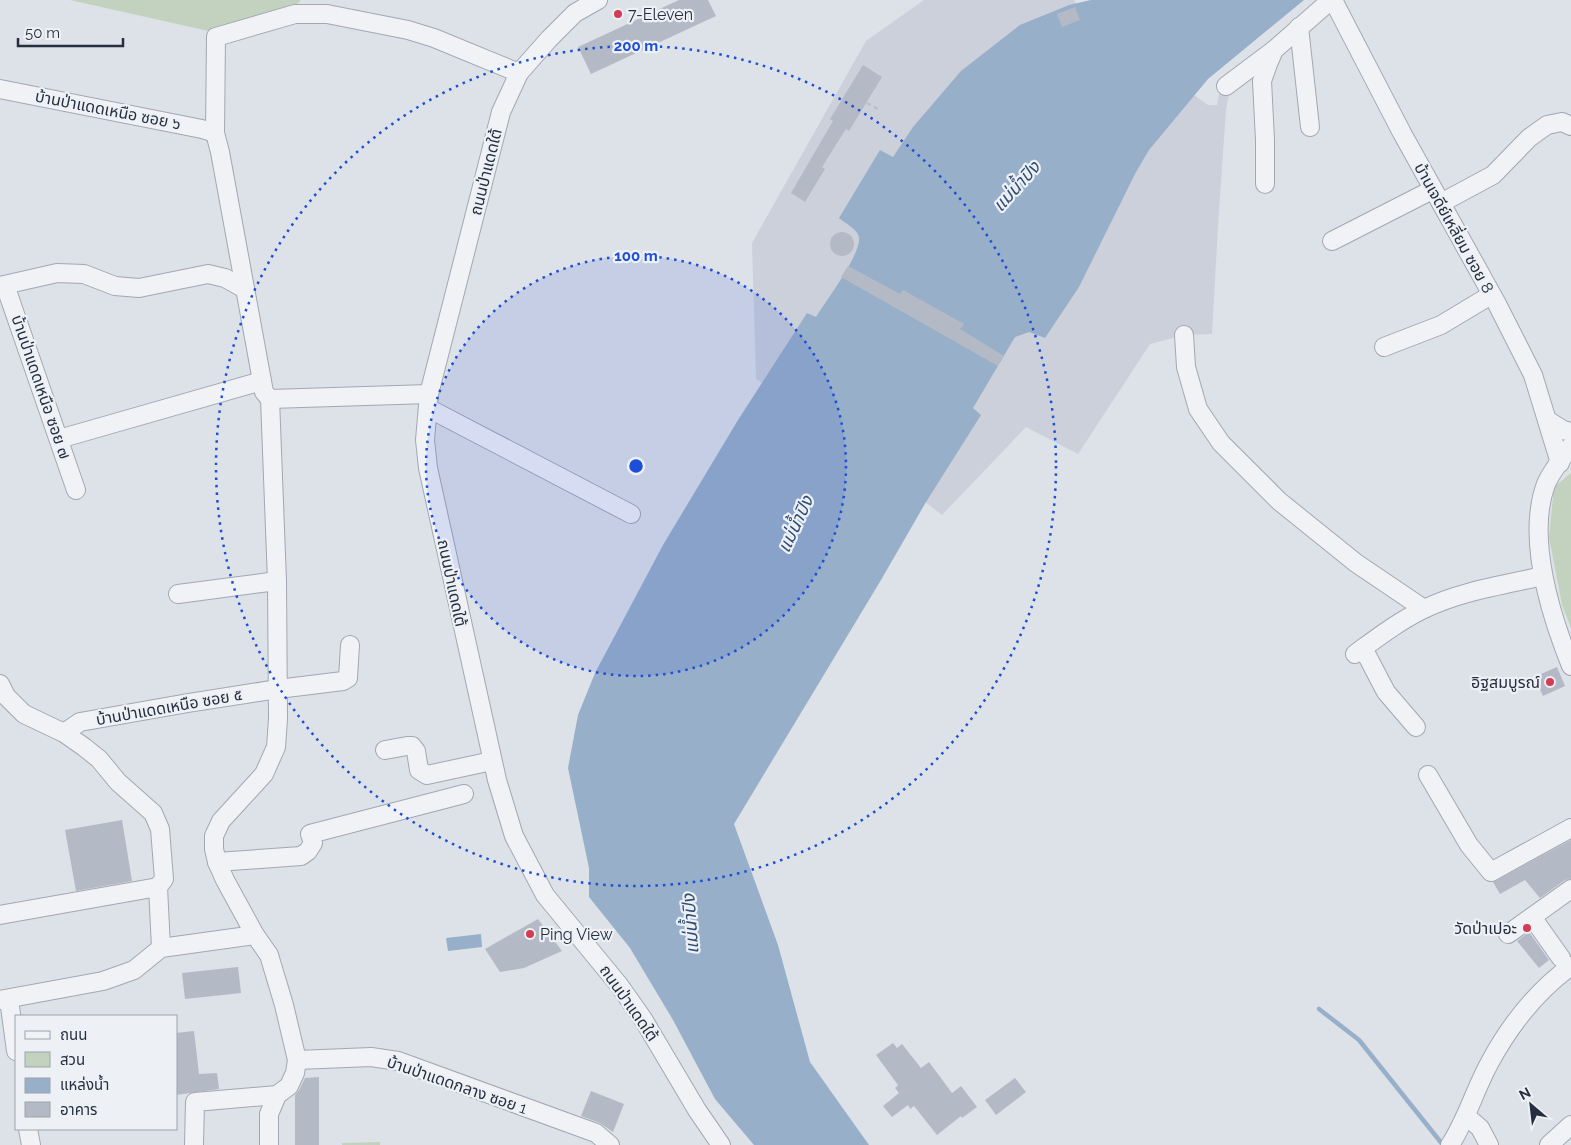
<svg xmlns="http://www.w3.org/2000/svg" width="1571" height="1145" viewBox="0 0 1571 1145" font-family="Raleway,'Noto Sans Thai',sans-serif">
<rect width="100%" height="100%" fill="#dde1e8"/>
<polygon fill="#cbd0da" points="924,0 1074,0 1084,17 1208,105 1217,105 1220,89 1229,94 1226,109 1218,226 1212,334 1184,335 1150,344 1078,454 1026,427 942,515 807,411 756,379 752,243 866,41"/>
<g fill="#c3d2be">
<polygon points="70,0 301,0 294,7 213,32"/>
<polygon points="1571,473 1571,628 1562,605 1549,537 1554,487"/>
<polygon points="380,1142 380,1145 342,1145 342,1143"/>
</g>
<g fill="#97afc9">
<path d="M1091,0H1304L1208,79L1149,150L1136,172L1079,287L1045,338L1029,332L1015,337L973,408L981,415L926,502L881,580L734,824L778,945L810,1062L869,1145H754L715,1099L673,1020L630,948L589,897V868L568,768L578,715L595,673L663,545L738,420L807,313L816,317C826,301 862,253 859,237C857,229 845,223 839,218L880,150L893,157L913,127L961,71L1020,25L1069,5Z"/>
<polygon points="481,934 482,947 448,951 446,938"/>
</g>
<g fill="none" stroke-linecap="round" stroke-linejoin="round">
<polyline stroke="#97afc9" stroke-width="4.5" points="1319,1009 1359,1040 1443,1145"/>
</g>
<g fill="#b4bac5">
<polygon points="679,0 708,0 716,16 591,74 578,47"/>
<polygon points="1075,7 1080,20 1062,27 1057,14"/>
<polygon points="863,65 882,77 849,131 846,129 822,167 825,169 805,202 791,193 833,121 830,119"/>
<circle cx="842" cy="244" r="12"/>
<polygon points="848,266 900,294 903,290 964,324 960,329 1004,356 998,366 841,277"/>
<polygon points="1557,667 1565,686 1543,696 1534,677"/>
<polygon points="122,820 132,881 76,891 65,830"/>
<polygon points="1571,840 1571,879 1565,880 1540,898 1525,880 1500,894 1493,882"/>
<polygon points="538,919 562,951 524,968 500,972 485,949"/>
<polygon points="1529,932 1549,960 1539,968 1517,941"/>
<polygon points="238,967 241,993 185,999 182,973"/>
<polygon points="194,1031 199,1074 217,1073 219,1089 176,1095 176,1033"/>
<polygon points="893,1043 897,1048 902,1044 921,1068 929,1062 952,1093 961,1086 977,1107 962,1118 961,1116 937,1135 914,1106 910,1109 908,1105 892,1117 883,1106 899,1093 895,1088 898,1085 876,1055"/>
<polygon points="319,1077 319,1145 295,1145 295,1095 299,1090 305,1078"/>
<polygon points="1015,1078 1026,1092 996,1115 985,1100"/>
<polygon points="591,1091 624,1104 613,1132 600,1123 581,1116"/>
</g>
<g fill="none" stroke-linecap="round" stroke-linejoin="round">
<g stroke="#a2a8b2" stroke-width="20">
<g id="minor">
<polyline points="598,0 575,13 549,39 519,73 501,112 429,394 425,440 428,468 497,780 514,836 545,895 619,985 643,1019 697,1110 721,1145"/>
<polyline points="1333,0 1402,133 1496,302 1533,375 1560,463"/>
<polyline points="1299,27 1310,127"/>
<polyline points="1226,86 1274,50"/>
<polyline points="0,89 202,129 215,133"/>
<polyline points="1265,184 1265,140 1262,81 1268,64 1274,50 1331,0"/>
<polyline points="1441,203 1493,175 1529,138 1547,125 1562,122 1571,126"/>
<polyline points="1332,241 1432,190"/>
<polyline points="5,285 76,490"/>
<polyline points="0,286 57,273 84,274 115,286 139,288 208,274 225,278 245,289"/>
<polyline points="1184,335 1186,367 1198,409 1221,443 1279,501 1356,563 1424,609"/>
<polyline points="1384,347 1441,325 1491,295"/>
<polyline points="270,399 429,394"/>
<polyline points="428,408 631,514"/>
<polyline points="1547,420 1563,430 1571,432"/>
<polyline points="59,439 262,381"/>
<path d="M1571,446C1563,457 1551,472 1546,484C1526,537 1551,616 1571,666"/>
<polyline points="178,594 277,581"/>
<polyline points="1363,648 1386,692 1416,727"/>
<path d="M1355,654C1377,638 1399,621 1424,609C1461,591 1503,585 1543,576"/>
<polyline points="0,684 6,696 24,714 64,733 84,747 99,759 118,782 153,813 160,829 164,879 158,887 161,948"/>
<polyline points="64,733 80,722 188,703 278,689 343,681 348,678 350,645"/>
<polyline points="385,750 407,746 412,746 416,751 419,770 427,775 492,761"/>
<polyline points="1428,775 1469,845 1491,872 1571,828"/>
<polyline points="217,862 301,856 308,851 313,843 310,834 464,794"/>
<polyline points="0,915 158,887"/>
<polyline points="1532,917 1561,958"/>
<polyline points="1508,934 1571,889"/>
<polyline points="255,935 225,880 217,862 214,849 214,836 221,821 264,774 276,747 278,719 277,581 270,399 264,392 262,381 220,152 215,133 216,37 295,14 327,14 408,30 434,38 519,73"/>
<polyline points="9,999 16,1051"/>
<polyline points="0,1000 103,981 134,970 161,948 255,935 269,955 284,1005 297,1060 295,1073 289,1086 277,1095 269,1114 269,1145"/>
<polyline points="297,1060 371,1057 398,1061 596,1133 610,1145"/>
<polyline points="1466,1116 1480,1128 1489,1145"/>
<polyline points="28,1129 31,1145"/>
<polyline points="194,1145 195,1102 277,1095"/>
<path d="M1450,1145C1467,1119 1475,1089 1490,1062C1510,1025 1537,991 1571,966"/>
<polyline points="1549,1145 1571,1125"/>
</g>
</g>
<polyline stroke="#bbbfc6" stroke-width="2.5" stroke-dasharray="4 4" stroke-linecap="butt" points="867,103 878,109"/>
<use href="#minor" stroke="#f0f2f6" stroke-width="18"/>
</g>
<circle cx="636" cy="466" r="210" fill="#1d4ed8" fill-opacity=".12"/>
<g fill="none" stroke="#1d4ed8" stroke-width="2.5" stroke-dasharray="2.5 5">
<circle cx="636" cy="466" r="210"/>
<circle cx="636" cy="466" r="420"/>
</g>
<g fill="#d23d53" stroke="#edf0f5" stroke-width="2">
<circle cx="618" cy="14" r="5"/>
<circle cx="1550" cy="682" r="5"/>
<circle cx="1527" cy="928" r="5"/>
<circle cx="530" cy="934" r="5"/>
</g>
<g text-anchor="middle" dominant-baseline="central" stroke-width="4.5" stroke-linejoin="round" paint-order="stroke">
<g font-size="16" fill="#262f3f" stroke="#edf0f5" text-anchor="start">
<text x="628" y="14">7-Eleven</text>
<text x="1540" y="682" text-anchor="end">อิฐสมบูรณ์</text>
<text x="1517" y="928" text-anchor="end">วัดป่าเปอะ</text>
<text x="540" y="934">Ping View</text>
</g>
<g font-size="16" fill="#262f3f" stroke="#edf0f5">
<text transform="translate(108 110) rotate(11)">บ้านป่าแดดเหนือ ซอย ๖</text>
<text transform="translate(486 172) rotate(-76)">ถนนป่าแดดใต้</text>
<text transform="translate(1454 228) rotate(61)">บ้านเจดีย์เหลี่ยม ซอย 8</text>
<text transform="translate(41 387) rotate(71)">บ้านป่าแดดเหนือ ซอย ๗</text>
<text transform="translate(452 583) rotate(78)">ถนนป่าแดดใต้</text>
<text transform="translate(169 707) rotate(-10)">บ้านป่าแดดเหนือ ซอย ๕</text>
<text transform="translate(629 1003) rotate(55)">ถนนป่าแดดใต้</text>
<text transform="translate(457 1085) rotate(19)">บ้านป่าแดดกลาง ซอย 1</text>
</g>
<g font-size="18" font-style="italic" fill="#2f4e74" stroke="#edf0f5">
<text transform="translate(1016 186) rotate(-48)">แม่น้ำปิง</text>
<text transform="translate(795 524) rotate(-65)">แม่น้ำปิง</text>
<text transform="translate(690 924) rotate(-94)">แม่น้ำปิง</text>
</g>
</g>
<circle cx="636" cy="466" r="8" fill="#1d4ed8" stroke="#edf0f5" stroke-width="2.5"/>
<g font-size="15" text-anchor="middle" font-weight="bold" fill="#1d4ed8" stroke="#edf0f5" stroke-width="4.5" stroke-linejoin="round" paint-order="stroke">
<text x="636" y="51">200 m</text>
<text x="636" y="261">100 m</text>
</g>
<rect x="15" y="1015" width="162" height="115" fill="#edf0f5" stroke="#9da3ac"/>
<rect x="25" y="1031" width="25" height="8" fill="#f0f2f6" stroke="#9da3ac"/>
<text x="60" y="1040" font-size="15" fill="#262f3f">ถนน</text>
<rect x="25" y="1052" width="25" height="15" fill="#c3d2be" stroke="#9da3ac"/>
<text x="60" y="1065" font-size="15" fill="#262f3f">สวน</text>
<rect x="25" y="1078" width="25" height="15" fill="#97afc9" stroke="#9da3ac"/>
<text x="60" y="1090" font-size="15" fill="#262f3f">แหล่งน้ำ</text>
<rect x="25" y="1102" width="25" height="15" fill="#b4bac5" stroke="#9da3ac"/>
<text x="60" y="1115" font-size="15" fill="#262f3f">อาคาร</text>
<g transform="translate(1531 1105) rotate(332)" stroke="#edf0f5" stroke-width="4" paint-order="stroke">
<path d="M0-4L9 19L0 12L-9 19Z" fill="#262f3f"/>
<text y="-8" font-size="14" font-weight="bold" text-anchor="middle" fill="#262f3f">N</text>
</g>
<path d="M18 38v8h105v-8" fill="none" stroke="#262f3f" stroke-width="2.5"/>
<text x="25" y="38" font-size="15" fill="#262f3f" stroke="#edf0f5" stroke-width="4" paint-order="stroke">50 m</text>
</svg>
